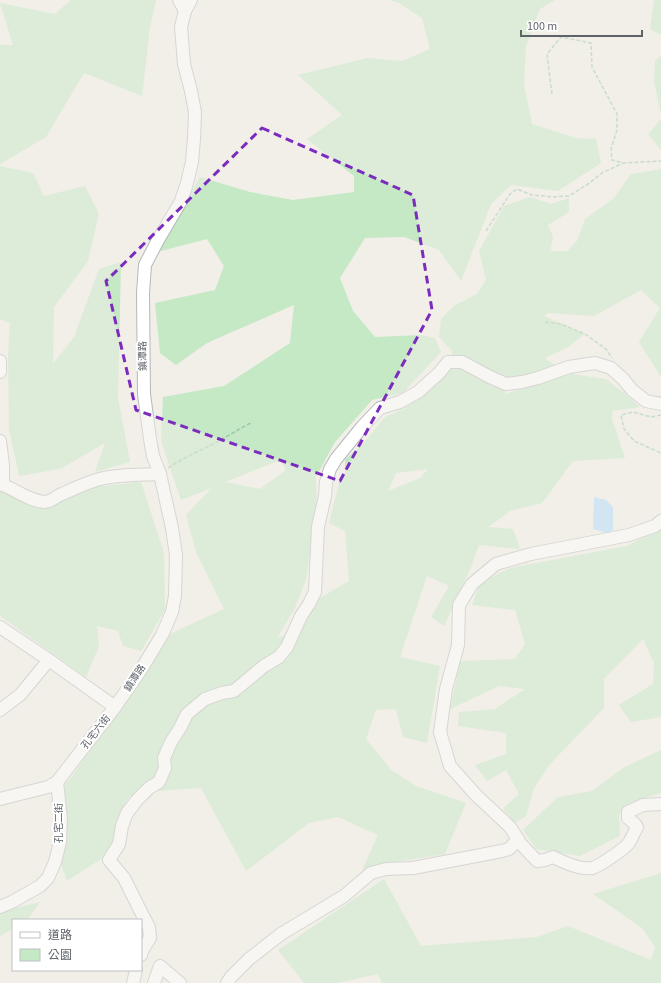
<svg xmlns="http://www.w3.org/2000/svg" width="661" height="983" viewBox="0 0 661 983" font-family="'Source Sans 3','Noto Sans TC',sans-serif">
<rect width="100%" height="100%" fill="#f1efe8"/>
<g fill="#c5e8c5" fill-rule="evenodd">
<polygon points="71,0 156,0 150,27 142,96 84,73 46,137 0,164 0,45 13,45 0,3 55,14"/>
<path d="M390,0H555L540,9L526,46L524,84L532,124L576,138L596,139L601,163L558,191L511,185L491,204L461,281L439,250L404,237L365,238L340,278L353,311L375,337L421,335L435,338L441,352L403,393L372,400L335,442L316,477L317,509L306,580L294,610L277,638L288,634L280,650L233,685L201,696L159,764L157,779L128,798L116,824L112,849L101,859L67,881L59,859L63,786L70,779L163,643L164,644L170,634L224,609L196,552L186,515L212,488L181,500L161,441L163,397L224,386L290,343L294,305L207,343L176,365L160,353L155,303L215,290L224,266L207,239L157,252L200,177L250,192L293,200L354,192V176L307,139L342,115L298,75L368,58L402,61L430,49L422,18L399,3ZM281,460L286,470L260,489L225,482Z"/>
<polygon points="654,0 661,0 661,35 650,29"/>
<polygon points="661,56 661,114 654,82 655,61"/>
<polygon points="661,119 661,150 648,134"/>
<polygon points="0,166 33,173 44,196 85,186 99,214 88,261 54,307 53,364 74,337 99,269 121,262 118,398 130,462 95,472 105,443 60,469 19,476 9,429 8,355 10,323 0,319"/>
<path d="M661,169V377L639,342L660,308L641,290L594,316L548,313L544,316L585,334L568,347L545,358L556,366L506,384L505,394L571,374L606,379L629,397L640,407L613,411L612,419L625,458L573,461L542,503L510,511L488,527L513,529L520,549L479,545L472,565L444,626L431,617L449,586L427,576L400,657L440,666L427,743L403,737L396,709L376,710L366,739L391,770L416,786L466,803L445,854L389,863L362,870L378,835L338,817L309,823L246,871L201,788L156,791L172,765L169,757L182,736L189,721L200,707L231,697L264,673L293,650L302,629L320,598L349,581L345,531L329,523L340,479L345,474V459L360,447L385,417L403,409L420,395L451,367L452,351L439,337L441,319L455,305L477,294L486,280L479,251L504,206L530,197L551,204L569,198V212L548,225L553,237L550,251H567L577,241L585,219L613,199L631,174ZM428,469L420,478L388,491L396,473Z"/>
<polygon points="141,482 164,553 165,610 141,651 123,646 118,631 97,626 99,646 86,677 0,616 0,489 40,508 95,487"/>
<polygon points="661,528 661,717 631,722 619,705 653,684 654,663 643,639 604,679 604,708 550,764 534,788 526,816 515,823 503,809 519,794 506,770 487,781 475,765 506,754 506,733 458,726 459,712 495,709 525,689 499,686 450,709 460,661 515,659 525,644 515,610 472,605 480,583 510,568 627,546"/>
<polygon points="661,750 661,793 638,800 619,814 620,836 580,856 536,849 523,830 558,797 592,791 623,768"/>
<polygon points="661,873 661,983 382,983 378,974 337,983 304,983 278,950 384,879 421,946 537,937 568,926 651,960 655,947 642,928 593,894"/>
<polygon points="40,902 27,920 13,920 13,929 0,936 0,912"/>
</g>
<polygon fill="#aadaff" points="594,497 606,500 613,507 613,530 607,533 593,529"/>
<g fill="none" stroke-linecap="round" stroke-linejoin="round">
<g stroke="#b5b8bc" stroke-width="14">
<g id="minor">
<polyline points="179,0 185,11"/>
<polyline points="0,361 0,372"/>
<polyline points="0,441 3,465 3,485"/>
<path d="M0,484C16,489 28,501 45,502C51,502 56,496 62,494C73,489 84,484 96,480C116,474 139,475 160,474"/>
<path d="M661,521L655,526L629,535L531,554L496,564L472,584L459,605L458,645L446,689L440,732L450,766L476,795L511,828L520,843L537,861L545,860L553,857C563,862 580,870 592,868C598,867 624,849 628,844C632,839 634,832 637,827L635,824L628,818V812L643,805L661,804"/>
<polyline points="0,627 49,660 115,707"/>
<polyline points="0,710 20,695 49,660"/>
<polyline points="0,799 48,787 57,782 115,707 142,668 162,635 172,612 175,596 176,555 172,528 160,474 153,456 150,439 144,394 143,293 145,265 158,240 181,201 187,183 192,162 194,139 195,112 191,91 184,64 181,27 185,11 191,0"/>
<polyline points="0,907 12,902 40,886 48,878 55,862 60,842 61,819 57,782"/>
<polyline points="141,955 143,949 150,938 149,927 142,914 124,878 109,860 119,844 122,826 127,813 137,800 149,788 159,782 165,768 164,758 171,742 180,728 187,714 205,699 222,693 234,691 264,666 279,657 287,647 301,616 309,604 315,592 318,527 325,496 326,482 330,469 336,459 362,427 380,408 400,402 418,392 439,373 448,362 462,362 490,377 506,384 522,382 538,378 569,367 595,363 611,368 623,379 632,390 646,401 661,404"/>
<polyline points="133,983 136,970"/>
<polyline points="154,983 160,966 180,983"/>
<polyline points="227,983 231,977 249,959 281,934 344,896 371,873 386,869 413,868 502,851 509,849 518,839"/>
</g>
</g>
<g stroke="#9cc7a9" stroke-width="1.5" stroke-dasharray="4 2" stroke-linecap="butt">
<polyline points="552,94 547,54 561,37 591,43 592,67 617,114 617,130 611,149 612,160 623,163 661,161"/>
<polyline points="486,231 510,194 517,189 532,195 553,197 569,196 588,184 602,173 623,163"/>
<polyline points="545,322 561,324 585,334 606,349 612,358"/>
<polyline points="661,415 651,417 633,412 621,415 624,429 634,441 661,453"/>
<path d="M168,468C183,458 199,451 215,443C227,437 238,429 251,423"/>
</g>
<use href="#minor" stroke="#fff" stroke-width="12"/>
</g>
<path d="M0 0H661V983H0ZM262,128L413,195L432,310L340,481L136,410L106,281Z" fill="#f1efe8" fill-opacity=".55" fill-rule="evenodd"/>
<path fill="none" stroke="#7b2cbf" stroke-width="3" stroke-dasharray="8 5" stroke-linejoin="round" d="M262,128L413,195L432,310L340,481L136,410L106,281Z"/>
<g text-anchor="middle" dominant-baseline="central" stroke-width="4" stroke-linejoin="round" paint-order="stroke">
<g font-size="10" fill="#5f6368" stroke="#fff">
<text transform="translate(143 356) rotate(-91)">鎮潭路</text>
<text transform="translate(135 678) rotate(-57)">鎮潭路</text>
<text transform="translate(96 732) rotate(-52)">孔宅六街</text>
<text transform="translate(59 823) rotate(-90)">孔宅二街</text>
</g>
</g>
<rect x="12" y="919" width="130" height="52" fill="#ffffff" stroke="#bfc1c3"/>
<rect x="20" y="932" width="20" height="6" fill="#ffffff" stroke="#bfc1c3"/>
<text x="48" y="939" font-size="12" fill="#5f6368">道路</text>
<rect x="20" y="949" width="20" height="12" fill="#c5e8c5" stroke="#bfc1c3"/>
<text x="48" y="959" font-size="12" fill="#5f6368">公園</text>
<path d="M521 30v6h121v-6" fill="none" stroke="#5f6368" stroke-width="2"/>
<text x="527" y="30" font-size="12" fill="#5f6368" stroke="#ffffff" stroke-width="3" paint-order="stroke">100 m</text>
</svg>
